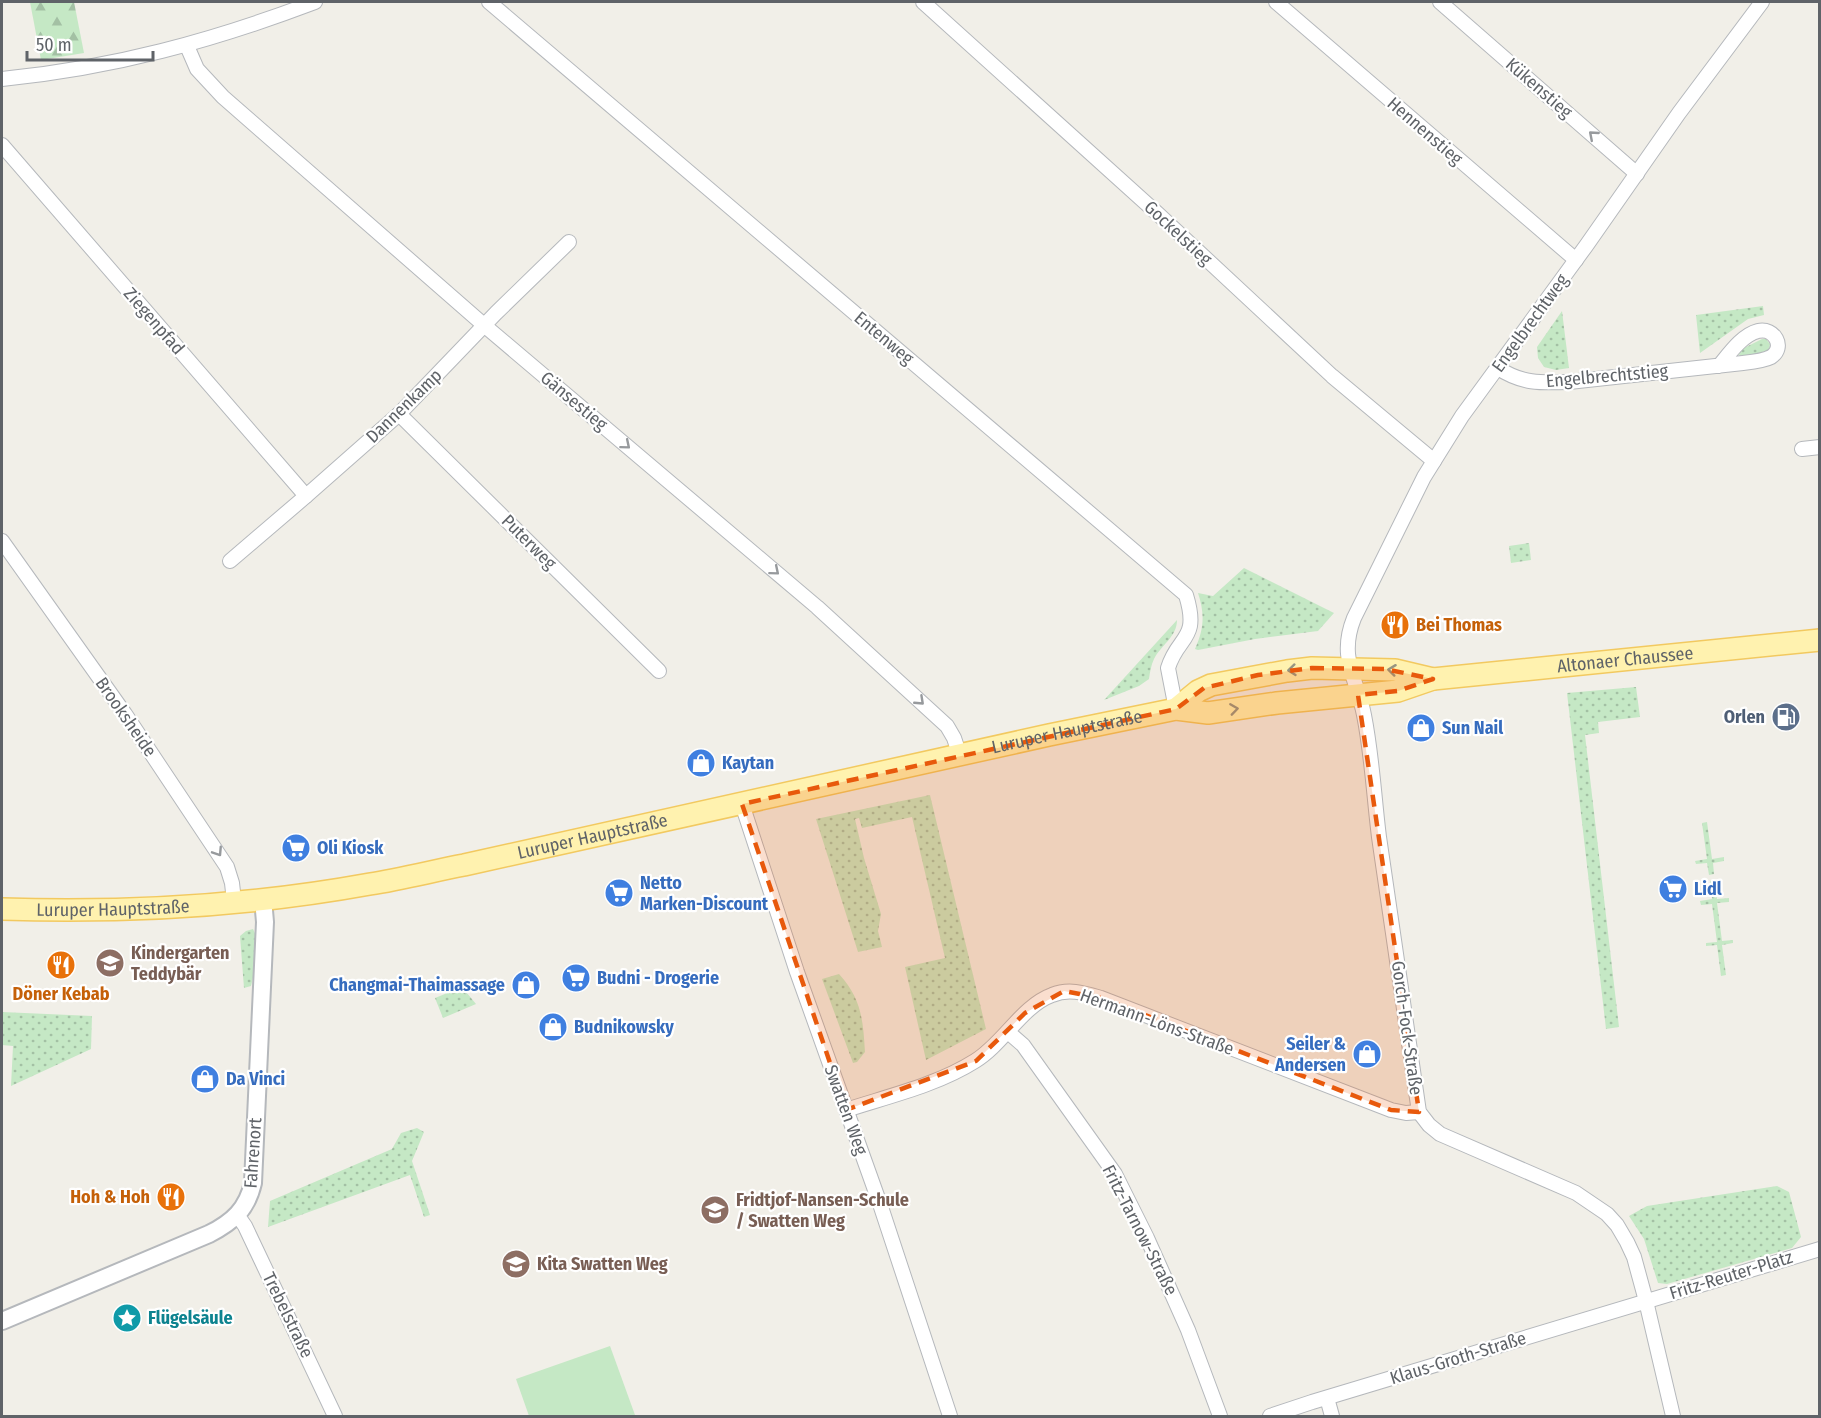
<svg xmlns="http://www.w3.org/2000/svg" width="1821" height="1418" viewBox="0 0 1821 1418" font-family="'Fira Sans Condensed',sans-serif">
<defs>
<pattern id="grass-dots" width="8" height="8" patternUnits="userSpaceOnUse" patternTransform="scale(1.5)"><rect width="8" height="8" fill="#c5e8c5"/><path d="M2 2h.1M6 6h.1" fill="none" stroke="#a3c0a4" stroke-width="1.8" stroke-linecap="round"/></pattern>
<pattern id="forest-firs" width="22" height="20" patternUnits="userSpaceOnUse" patternTransform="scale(1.5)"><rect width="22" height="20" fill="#c5e8c5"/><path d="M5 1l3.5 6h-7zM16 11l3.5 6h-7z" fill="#a3c0a4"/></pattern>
</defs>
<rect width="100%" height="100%" fill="#f1efe8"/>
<g fill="url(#grass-dots)">
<polygon points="1763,306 1764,315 1748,319 1700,353 1696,315"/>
<polygon points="1562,311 1569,368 1556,370 1544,367 1538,358 1537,347"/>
<polygon points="1762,339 1766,339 1770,344 1769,350 1742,358 1739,356 1740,350"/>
<polygon points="1529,543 1531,560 1511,563 1509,546"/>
<path d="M1244,568L1334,613L1318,631L1255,639L1198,650L1195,649C1204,629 1205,614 1198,593L1213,596Z"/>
<path d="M1177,620C1177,637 1161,645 1154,659C1151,665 1150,672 1149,679L1139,686L1104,700Z"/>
<polygon points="1636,687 1640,717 1598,722 1599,733 1585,735 1619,1027 1606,1029 1567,693"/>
<polygon points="930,795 986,1029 926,1060 905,967 945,958 912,817 862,828 859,818 855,819 864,858 881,914 878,931 882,947 858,952 816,819"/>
<polygon points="1707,822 1712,859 1724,857 1724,861 1713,863 1714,874 1709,875 1707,863 1696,864 1695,861 1707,859 1702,823"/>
<polygon points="1715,880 1717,899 1729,898 1729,902 1717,903 1722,941 1733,940 1733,943 1722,945 1726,975 1721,976 1717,945 1706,946 1706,943 1717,942 1712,904 1701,905 1700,901 1712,899 1710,881"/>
<path d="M253,929C262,946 255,969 251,986L244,988L240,936L246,931Z"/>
<path d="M839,974C862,999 863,1021 865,1052L857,1062L853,1063L822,979Z"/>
<polygon points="462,987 476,1004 443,1018 435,998"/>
<polygon points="2,1012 92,1016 91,1049 11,1086 13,1046 2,1045"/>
<polygon points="417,1128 424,1132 412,1161 430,1215 424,1217 410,1175 268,1227 270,1201 392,1149 401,1133"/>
<polygon points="1777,1186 1789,1192 1801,1237 1792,1248 1667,1284 1658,1283 1644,1239 1629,1216 1647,1206"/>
</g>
<polygon fill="url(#forest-firs)" points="30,2 74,2 84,53 41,60"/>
<polygon fill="#c5e8c5" points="610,1346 635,1415 529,1416 516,1379"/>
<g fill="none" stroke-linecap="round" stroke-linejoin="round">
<g stroke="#b5b8bc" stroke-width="16">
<g id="minor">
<path d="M489,2L1186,595C1200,641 1178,635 1168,668L1176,709"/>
<polyline points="923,2 1158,214 1332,376 1434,461"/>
<polyline points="1276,2 1576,260"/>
<polyline points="1440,2 1637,174"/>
<polyline points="187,46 197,69 223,97 485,326 817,607 947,726 954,738 960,756"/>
<path d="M2,79C113,68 212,41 315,2"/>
<polyline points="2,145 306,496"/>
<path d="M1498,368C1522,384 1541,383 1569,382L1743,363C1752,362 1763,361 1771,357C1786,347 1774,327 1758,331C1742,335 1729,354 1719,366"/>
<polyline points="399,414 659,671"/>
<polyline points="1802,449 1820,447"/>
<polyline points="2,541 125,714 227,867 232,883 234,901"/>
<polyline points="230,561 306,496 399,414 496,313 569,242"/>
<polyline points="742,804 797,972 880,1204 950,1416"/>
<polyline points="1008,1032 1023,1045 1115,1174 1147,1238 1188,1330 1220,1416"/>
<path d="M846,1110C889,1096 937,1085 975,1061C1003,1044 1022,1006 1052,995C1069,988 1084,993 1101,998L1391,1110L1406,1113L1419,1112"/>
<polyline points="238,1216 245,1226 335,1416"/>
<polyline points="1327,1398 1332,1416"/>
<polyline points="1270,1416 1312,1402 1820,1249"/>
<path d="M1673,1416L1646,1301L1634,1257L1627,1242L1617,1225L1607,1214L1576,1193L1440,1134L1429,1125L1419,1112C1406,1020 1392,929 1379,837C1374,797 1372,755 1364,715C1357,678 1338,658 1354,618L1424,477L1462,416L1586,246L1679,113L1762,2"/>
</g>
</g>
<g stroke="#b5b8bc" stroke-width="20">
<path id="tertiary" d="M2,1321L209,1234C233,1222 247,1209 253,1183L265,922L263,899"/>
</g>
<g stroke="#f2c960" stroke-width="24">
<g id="primary">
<polyline points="1176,709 1198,691 1211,685 1287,671 1312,668 1395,670 1433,679"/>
<path id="s1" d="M2,909C124,913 249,906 370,884C401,879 433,871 464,865L1049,735L1176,709L1208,713L1277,703L1398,691L1433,679L1820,640"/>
</g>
</g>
<use href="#minor" stroke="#fff" stroke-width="14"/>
<use href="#tertiary" stroke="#fff" stroke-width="16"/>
<use href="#primary" stroke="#fff2af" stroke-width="21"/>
</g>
<defs><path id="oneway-chevron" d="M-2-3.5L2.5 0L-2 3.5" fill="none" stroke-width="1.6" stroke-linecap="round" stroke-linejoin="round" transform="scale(1.5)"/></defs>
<g stroke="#979a9d">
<use href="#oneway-chevron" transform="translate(1593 135) rotate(-139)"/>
<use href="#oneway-chevron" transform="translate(626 445) rotate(40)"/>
<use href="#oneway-chevron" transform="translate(775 571) rotate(40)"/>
<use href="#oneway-chevron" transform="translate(920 701) rotate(43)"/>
<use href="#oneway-chevron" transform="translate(218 852) rotate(57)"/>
</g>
<g stroke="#979581">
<use href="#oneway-chevron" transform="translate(1292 670) rotate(174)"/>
<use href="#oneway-chevron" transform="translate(1392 670) rotate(-173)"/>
<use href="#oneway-chevron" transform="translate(1234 709) rotate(-8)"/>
</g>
<path fill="#e8590c" fill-opacity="0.2" stroke="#e8590c" stroke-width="4.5" stroke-dasharray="12 8" stroke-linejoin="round" d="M1312,668L1385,669L1433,679L1398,691L1358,695L1419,1112L1391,1110L1101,998L1064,991L1025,1013L976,1061L846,1110L742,804L1176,709L1204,688L1258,675Z"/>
<defs>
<g id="restaurant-disc" transform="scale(1.5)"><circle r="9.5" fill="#e8710a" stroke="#fff"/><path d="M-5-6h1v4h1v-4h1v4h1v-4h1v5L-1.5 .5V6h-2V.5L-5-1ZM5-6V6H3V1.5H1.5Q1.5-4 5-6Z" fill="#fff"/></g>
<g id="fuel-disc" transform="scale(1.5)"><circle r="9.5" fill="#5c6f8a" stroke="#fff"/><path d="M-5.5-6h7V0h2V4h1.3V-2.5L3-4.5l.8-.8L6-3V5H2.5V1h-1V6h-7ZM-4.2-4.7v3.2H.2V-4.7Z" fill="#fff"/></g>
<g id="shop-disc" transform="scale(1.5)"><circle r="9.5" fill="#3f7fe0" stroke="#fff"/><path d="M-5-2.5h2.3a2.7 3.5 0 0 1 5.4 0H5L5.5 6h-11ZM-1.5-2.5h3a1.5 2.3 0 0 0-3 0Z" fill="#fff"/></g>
<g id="supermarket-disc" transform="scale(1.5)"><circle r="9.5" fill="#3f7fe0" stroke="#fff"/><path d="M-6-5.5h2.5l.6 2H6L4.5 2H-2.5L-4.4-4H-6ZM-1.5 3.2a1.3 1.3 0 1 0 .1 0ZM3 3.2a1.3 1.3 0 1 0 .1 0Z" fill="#fff"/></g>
<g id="school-disc" transform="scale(1.5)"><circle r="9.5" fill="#8d6e63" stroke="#fff"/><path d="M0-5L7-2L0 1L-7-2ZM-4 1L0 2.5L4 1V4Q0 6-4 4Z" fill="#fff"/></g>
<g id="sight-disc" transform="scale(1.5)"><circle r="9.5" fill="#0f9aa8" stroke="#fff"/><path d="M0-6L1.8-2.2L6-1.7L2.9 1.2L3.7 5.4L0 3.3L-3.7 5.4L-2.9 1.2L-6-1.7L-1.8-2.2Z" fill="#fff"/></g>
</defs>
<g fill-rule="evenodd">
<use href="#restaurant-disc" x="1395" y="625"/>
<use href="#fuel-disc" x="1786" y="717"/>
<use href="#shop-disc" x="1421" y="728"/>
<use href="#shop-disc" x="701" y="763"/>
<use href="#supermarket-disc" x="296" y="848"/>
<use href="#supermarket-disc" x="1673" y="889"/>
<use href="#supermarket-disc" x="619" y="893"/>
<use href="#school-disc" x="110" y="963"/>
<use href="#restaurant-disc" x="61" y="965"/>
<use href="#supermarket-disc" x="576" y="978"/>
<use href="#shop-disc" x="526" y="985"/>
<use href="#shop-disc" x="553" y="1027"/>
<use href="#shop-disc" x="1367" y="1054"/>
<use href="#shop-disc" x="205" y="1079"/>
<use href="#restaurant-disc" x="171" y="1197"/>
<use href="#school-disc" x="715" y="1210"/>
<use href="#school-disc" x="516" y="1264"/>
<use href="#sight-disc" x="127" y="1318"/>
</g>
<g text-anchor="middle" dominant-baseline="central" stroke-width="4.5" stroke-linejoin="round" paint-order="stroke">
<g font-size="18" fill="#5f6368" stroke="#fff">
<text transform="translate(1539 88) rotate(41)">Kükenstieg</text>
<text transform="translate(1425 131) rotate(41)">Hennenstieg</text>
<text transform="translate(1178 233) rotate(43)">Gockelstieg</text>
<text transform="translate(154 321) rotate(49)">Ziegenpfad</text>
<text transform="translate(1530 323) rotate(-54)">Engelbrechtweg</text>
<text transform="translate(884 338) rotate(40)">Entenweg</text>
<text transform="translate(1607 376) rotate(-5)">Engelbrechtstieg</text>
<text transform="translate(574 401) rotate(40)">Gänsestieg</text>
<text transform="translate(404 406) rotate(-44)">Dannenkamp</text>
<text transform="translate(529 542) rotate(45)">Puterweg</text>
<text stroke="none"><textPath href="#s1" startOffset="1648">Altonaer Chaussee</textPath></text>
<text transform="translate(126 717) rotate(55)">Brooksheide</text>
<text stroke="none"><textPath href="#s1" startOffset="1083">Luruper Hauptstraße</textPath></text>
<text stroke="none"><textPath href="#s1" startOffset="597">Luruper Hauptstraße</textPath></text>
<text stroke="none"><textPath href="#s1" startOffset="111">Luruper Hauptstraße</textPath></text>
<text transform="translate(1157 1022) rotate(20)">Hermann-Löns-Straße</text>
<text transform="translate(1407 1028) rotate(82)">Gorch-Fock-Straße</text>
<text transform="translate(846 1110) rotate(70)">Swatten Weg</text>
<text transform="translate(253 1153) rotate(-86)">Fahrenort</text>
<text transform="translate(1140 1230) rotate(63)">Fritz-Tarnow-Straße</text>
<text transform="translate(1731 1275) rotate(-17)">Fritz-Reuter-Platz</text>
<text transform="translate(288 1315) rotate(64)">Trebelstraße</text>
<text transform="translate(1458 1358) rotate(-17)">Klaus-Groth-Straße</text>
</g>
<g font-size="18" font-weight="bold" fill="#c56008" stroke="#fff" text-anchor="start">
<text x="1416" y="625">Bei Thomas</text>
<text x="61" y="994" text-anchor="middle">Döner Kebab</text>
<text x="150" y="1197" text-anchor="end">Hoh &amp; Hoh</text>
</g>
<g font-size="18" font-weight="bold" fill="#4e5e75" stroke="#fff" text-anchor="end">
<text x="1765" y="717">Orlen</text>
</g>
<g font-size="18" font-weight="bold" fill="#366cbe" stroke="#fff" text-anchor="start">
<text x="1442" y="728">Sun Nail</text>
<text x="722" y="763">Kaytan</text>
<text x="317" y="848">Oli Kiosk</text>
<text x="640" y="883">Netto<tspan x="640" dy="21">Marken-Discount</tspan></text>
<text x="1694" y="889">Lidl</text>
<text x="597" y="978">Budni - Drogerie</text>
<text x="505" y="985" text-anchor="end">Changmai-Thaimassage</text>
<text x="574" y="1027">Budnikowsky</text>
<text x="1346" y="1044" text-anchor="end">Seiler &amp;<tspan x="1346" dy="21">Andersen</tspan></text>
<text x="226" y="1079">Da Vinci</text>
</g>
<g font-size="18" font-weight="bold" fill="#785e54" stroke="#fff" text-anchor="start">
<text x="131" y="953">Kindergarten<tspan x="131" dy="21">Teddybär</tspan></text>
<text x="736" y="1200">Fridtjof-Nansen-Schule<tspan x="736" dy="21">/ Swatten Weg</tspan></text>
<text x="537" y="1264">Kita Swatten Weg</text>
</g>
<g font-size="18" font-weight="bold" fill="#0d838f" stroke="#fff" text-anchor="start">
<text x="148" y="1318">Flügelsäule</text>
</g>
</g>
<rect width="1821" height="1418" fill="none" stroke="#5f6368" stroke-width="6"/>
<path d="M27 51v9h126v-9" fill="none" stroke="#5f6368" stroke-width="3"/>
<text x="36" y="51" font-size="18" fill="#5f6368" stroke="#ffffff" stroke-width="4.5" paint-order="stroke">50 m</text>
</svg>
